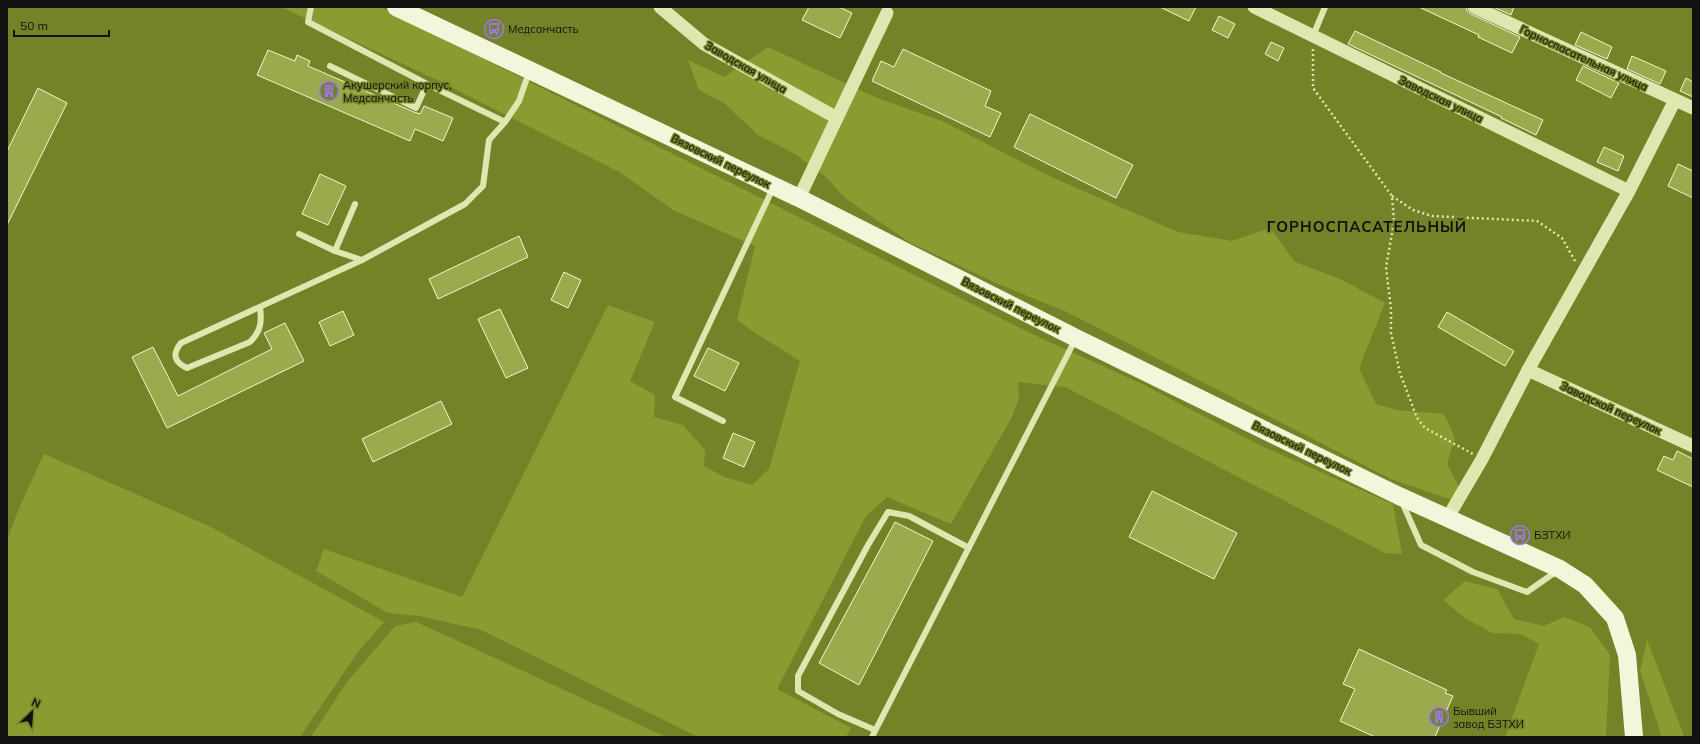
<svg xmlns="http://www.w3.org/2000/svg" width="1700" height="744" viewBox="0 0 1700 744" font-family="Mulish,sans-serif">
<rect width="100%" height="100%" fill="#748327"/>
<g fill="#8a9b32">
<polygon points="281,7 380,7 1032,334 1140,383 1259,445 1393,504 1402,554 1385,553 1065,387 1018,382 1019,399 1012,417 951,524 887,497 866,516 777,689 851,728 846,737 698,737 481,630 420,616 388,613 316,571 324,549 462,597 608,305 655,322 630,381 655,395 654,417 683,425 705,450 704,466 724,477 752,485 769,469 800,361 755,333 737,320 755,246 673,210 621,173 435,79"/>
<polygon points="768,47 877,98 942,121 1047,175 1178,232 1232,241 1270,228 1295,262 1340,279 1385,303 1359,368 1376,404 1397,410 1444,414 1455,438 1447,464 1462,492 1452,500 1391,479 1067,312 996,283 909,242 845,198 826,177 795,154 758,135 724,103 699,90 688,60 724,77"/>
<polygon points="44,454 209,526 384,622 358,652 300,737 7,737 7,539 22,501"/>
<polygon points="1465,581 1497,589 1514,619 1544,626 1564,617 1590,627 1610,655 1606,737 1505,737 1539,644 1521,634 1492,633 1465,618 1443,600"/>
<polygon points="416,622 445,635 666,737 311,737 347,682 395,626"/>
<polygon points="1647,640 1683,733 1683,737 1661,737 1660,731 1640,671"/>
</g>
<g fill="#9aaa4c" stroke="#f1f6d4">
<polygon points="809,7 839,7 852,13 840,38 802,20"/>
<polygon points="1160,7 1196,7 1189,21"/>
<polygon points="1419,7 1466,7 1467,11 1471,14 1520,37 1512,53 1478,37 1479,35"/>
<polygon points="1493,7 1514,7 1511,15"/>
<polygon points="1219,16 1235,24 1228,38 1212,30"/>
<polygon points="1355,31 1441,72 1441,73 1543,120 1536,135 1501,118 1502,117 1348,44"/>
<polygon points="1581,32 1612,47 1607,59 1575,45"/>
<polygon points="1271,42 1284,48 1278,61 1265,54"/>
<polygon points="903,49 991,91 985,106 1001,113 990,137 872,81 881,61 894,67"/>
<polygon points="268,50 295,61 297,55 310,61 308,66 414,112 420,114 424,106 453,118 443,141 415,129 410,141 257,75"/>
<polygon points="1632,56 1666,71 1660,84 1627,69"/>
<polygon points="1583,66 1619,83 1611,98 1576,80"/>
<polygon points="1686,78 1693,82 1693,97 1680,91"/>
<polygon points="38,88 67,103 7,225 7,151"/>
<polygon points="1030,114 1133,165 1116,198 1014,147"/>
<polygon points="1604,147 1624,156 1618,171 1597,162"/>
<polygon points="1678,164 1693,171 1693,198 1668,186"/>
<polygon points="320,174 346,186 328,225 302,214"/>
<polygon points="519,236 528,257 438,299 429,279"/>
<polygon points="564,272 581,280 568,308 551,300"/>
<polygon points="500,309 528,368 506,378 478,319"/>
<polygon points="343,311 354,335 330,346 319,322"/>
<polygon points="1447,312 1514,351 1505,366 1438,327"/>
<polygon points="285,323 304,361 167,428 132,357 153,347 178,396 272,349 264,333"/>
<polygon points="708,348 739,363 725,391 694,376"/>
<polygon points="441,401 452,424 373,462 362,439"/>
<polygon points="733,433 755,442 744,467 723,458"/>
<polygon points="1677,451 1693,459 1693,487 1657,470 1664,456 1673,460"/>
<polygon points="1152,491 1237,533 1214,579 1129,537"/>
<polygon points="895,522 933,541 859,685 819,663"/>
<polygon points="1359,649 1447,690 1445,693 1453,696 1435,737 1375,737 1340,721 1355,689 1343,684"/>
</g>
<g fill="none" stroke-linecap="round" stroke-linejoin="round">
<g stroke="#dfe7b1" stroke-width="2.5" stroke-dasharray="2 3" stroke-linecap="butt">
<polyline points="1313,49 1313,88 1392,196 1394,222 1386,267 1391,309 1391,333 1400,373 1417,418 1425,428 1473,454"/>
<polyline points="1392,196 1413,210 1432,216 1537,221 1562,238 1575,261"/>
</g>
<g stroke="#dfe7b1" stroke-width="6">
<polyline points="311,7 308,22 427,84 505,122 519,101 529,72"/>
<polyline points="1313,36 1325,7"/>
<polyline points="330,66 416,108 427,84"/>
<polyline points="299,234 335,251 362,260"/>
<polyline points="335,251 355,204"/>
<path d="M260,307C262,322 261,331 250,342L187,368C174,362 172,354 181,343L362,260L465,204L483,186L489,140L505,122"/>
<polyline points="723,421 675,397 773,188"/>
<polyline points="1402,502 1421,545 1473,572 1527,592 1557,571"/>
<polyline points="875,730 838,714 798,691 798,676 868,545 888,512 909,516 969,548"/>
<polyline points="872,737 1075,340"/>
</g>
<g stroke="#dfe7b1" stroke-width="13">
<polyline points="660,7 704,44 837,118 799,198"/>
<polyline points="1254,7 1629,191"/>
<polyline points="1474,7 1693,108"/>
<polyline points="837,118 887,13"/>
<polyline points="1528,370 1693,446"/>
<polyline points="1448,517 1482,459 1528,370 1629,191 1675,100"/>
</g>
<polyline stroke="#f2f6da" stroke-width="18" points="396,7 799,198 1076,338 1399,496 1560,569 1585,585 1615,618 1627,655 1634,737"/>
</g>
<defs>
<g id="bus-ring" transform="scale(1)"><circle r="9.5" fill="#748327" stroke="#9d76ef" stroke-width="1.5"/><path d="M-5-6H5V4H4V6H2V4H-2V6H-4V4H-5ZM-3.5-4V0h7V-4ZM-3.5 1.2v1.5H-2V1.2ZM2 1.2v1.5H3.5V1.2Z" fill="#9d76ef"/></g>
<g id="building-ring" transform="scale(1)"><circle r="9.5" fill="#748327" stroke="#9d76ef" stroke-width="1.5"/><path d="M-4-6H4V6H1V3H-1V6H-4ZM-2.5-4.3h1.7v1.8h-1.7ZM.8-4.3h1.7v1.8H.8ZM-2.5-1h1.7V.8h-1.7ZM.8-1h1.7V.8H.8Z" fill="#9d76ef"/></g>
</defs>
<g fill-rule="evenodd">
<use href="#bus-ring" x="494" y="29"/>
<use href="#building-ring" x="329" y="91"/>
<use href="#bus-ring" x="1520" y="535"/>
<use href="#building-ring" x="1439" y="717"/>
</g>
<g text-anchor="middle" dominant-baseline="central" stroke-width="3" stroke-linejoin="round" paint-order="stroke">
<g font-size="11" fill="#111" stroke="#748327" text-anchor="start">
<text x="508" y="29">Медсанчасть</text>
<text x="343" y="85">Акушерский корпус,<tspan x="343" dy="13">Медсанчасть</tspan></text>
<text x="1534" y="535">БЗТХИ</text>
<text x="1453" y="711">Бывший<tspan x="1453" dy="13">завод БЗТХИ</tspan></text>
</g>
<g font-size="11" fill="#111" stroke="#748327">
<text transform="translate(1584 58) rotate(25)">Горноспасательная улица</text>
<text transform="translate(746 67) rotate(30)">Заводская улица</text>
<text transform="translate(1441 99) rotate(26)">Заводская улица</text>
<text transform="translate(721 161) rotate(26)">Вязовский переулок</text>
<text transform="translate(1011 305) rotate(27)">Вязовский переулок</text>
<text transform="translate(1611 408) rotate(25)">Заводской переулок</text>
<text transform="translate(1302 448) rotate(26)">Вязовский переулок</text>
</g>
<g font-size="15" font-weight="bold" letter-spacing="1" fill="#111" stroke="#748327">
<text x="1367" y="226">ГОРНОСПАСАТЕЛЬНЫЙ</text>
</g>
</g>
<rect width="1700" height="744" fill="none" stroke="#111111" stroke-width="16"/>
<g transform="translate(32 712) rotate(25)" stroke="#748327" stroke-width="3" paint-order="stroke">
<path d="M0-3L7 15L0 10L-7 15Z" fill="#111111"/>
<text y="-6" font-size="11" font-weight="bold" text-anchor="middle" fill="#111111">N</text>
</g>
<path d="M14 30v6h95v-6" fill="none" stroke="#111111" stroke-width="2"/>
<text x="20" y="30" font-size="12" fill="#111111" stroke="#748327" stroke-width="3" paint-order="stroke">50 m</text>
</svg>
